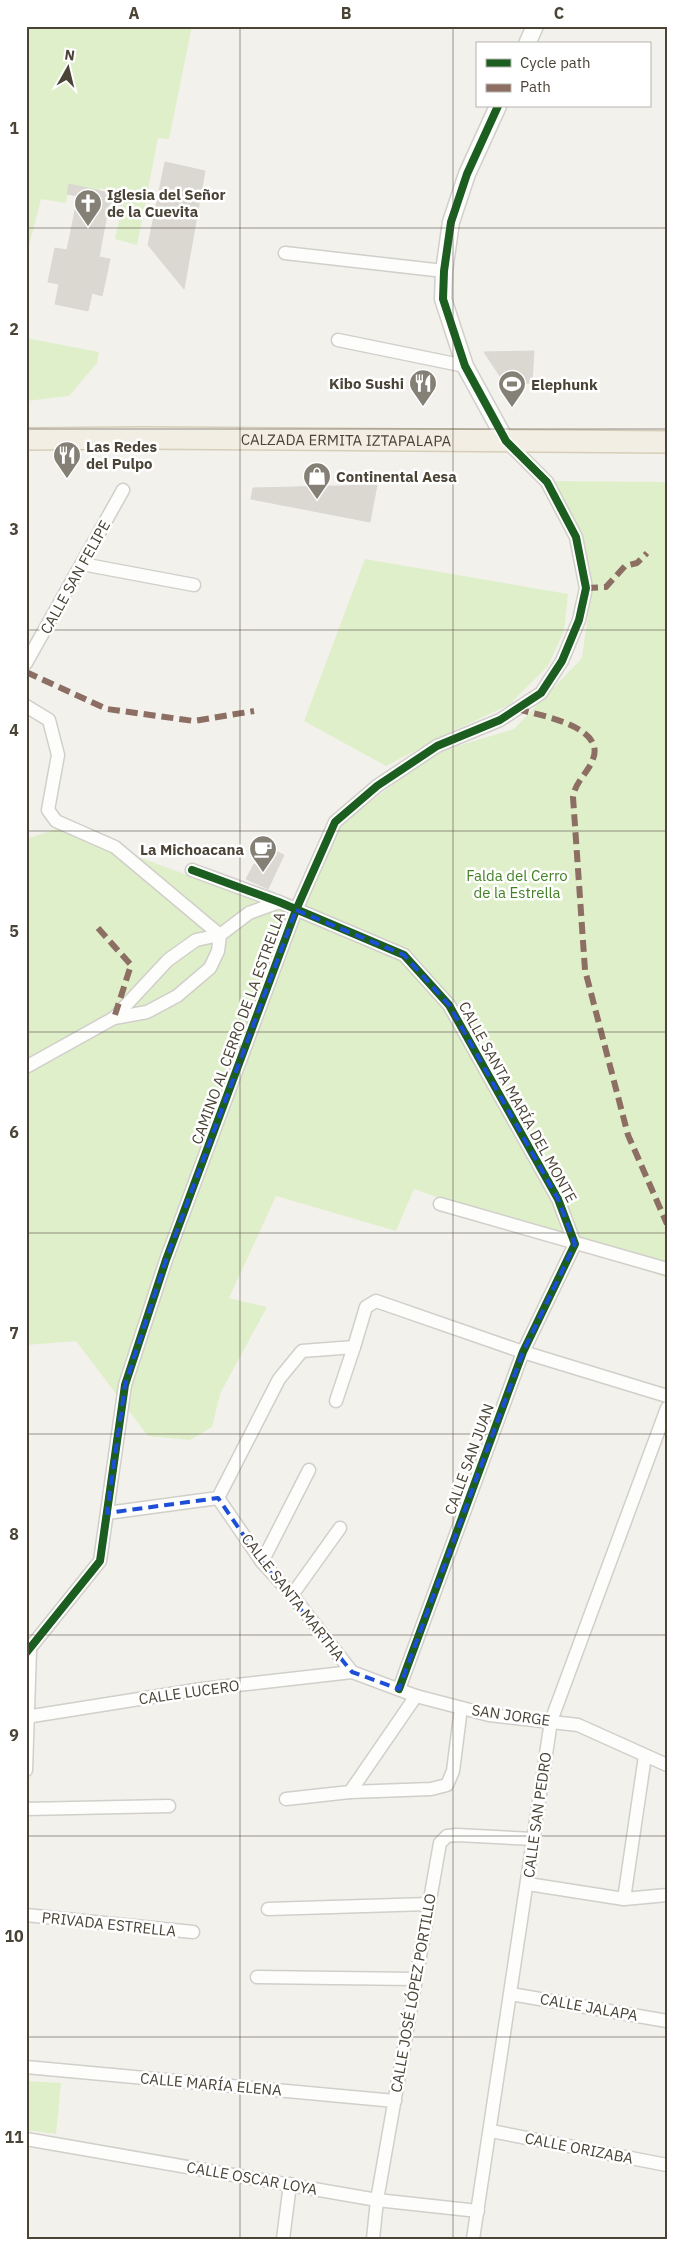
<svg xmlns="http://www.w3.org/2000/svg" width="693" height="2265" viewBox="0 0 693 2265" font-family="'IBM Plex Sans',sans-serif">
<rect width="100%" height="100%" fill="#f3f1ec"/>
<g fill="#dfefca">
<polygon points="26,26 192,26 169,139 158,138 137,245 115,239 125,194 100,188 98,198 68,192 66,203 41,199 26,257"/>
<polygon points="26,338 99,352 97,363 69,396 26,401"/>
<polygon points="546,481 667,482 667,1278 414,1189 396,1231 276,1196 229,1298 267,1307 220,1394 212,1427 190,1440 148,1436 76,1341 26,1345 26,839 60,828 298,916 331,832 434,753 514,729 582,658 592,586"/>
<polygon points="365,559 568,594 564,631 548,666 509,705 455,730 386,766 304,721"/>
<polygon points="26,2081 61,2083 56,2134 26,2130"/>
</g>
<g fill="#dbd8d2" stroke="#dbd8d2">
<polygon points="165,162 205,171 184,289 148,245"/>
<polygon points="69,184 123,196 121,206 109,204 99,257 110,259 102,296 92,293 88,311 55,304 59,284 48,282 55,248 67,250 78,196 67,194"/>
<polygon points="534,351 532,383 505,384 484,352"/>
<polygon points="377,485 370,522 251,499 253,488"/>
<polygon points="263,845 284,855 268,889 246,879 254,864 259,867 265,855 260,853"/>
</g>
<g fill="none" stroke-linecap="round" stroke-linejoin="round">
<g stroke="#d1cfc9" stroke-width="15">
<g id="minor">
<polyline points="285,253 444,271"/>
<polyline points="338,340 465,366"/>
<polyline points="82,564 194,585"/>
<polyline points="26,663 123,490"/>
<polyline points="26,706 49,720 58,755 48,810 56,821 115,847 220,935"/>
<polyline points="192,870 279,902 404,955 449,1005 558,1199 575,1244 523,1352 399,1689"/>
<polyline points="114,1018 168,960 196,940 220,935"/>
<polyline points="26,1067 114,1018 147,1012 177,996 210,968 218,951 220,935 249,913 279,902"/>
<polyline points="440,1204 667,1269"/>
<polyline points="336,1401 354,1347"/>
<polyline points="218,1498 262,1562 292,1595 352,1672"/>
<polyline points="107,1513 218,1498 279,1379 302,1351 354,1347 366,1307 376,1301 523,1352 667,1396"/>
<polyline points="262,1562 309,1470"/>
<polyline points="292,1595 340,1528"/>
<polyline points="26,1653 100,1561 125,1385 166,1260 296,910 335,822 377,786 437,746 500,720 541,693 562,661 579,620 586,588 576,537 547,482 506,441"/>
<polyline points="26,1717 202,1689 352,1672 416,1696 489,1715 578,1725 667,1765"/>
<polyline points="26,1770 30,1650"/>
<polyline points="350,1792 416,1696"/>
<polyline points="286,1799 350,1792 431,1789 447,1785 453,1771 461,1708"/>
<polyline points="26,1809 169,1806"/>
<polyline points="528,1884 624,1899 667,1895"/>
<polyline points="624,1899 645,1756"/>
<polyline points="268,1909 428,1904"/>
<polyline points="26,1915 193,1932"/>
<polyline points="257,1977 415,1979"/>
<polyline points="511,1994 667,2021"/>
<polyline points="26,2067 395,2101"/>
<polyline points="491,2131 667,2165"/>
<polyline points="26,2139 377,2200 478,2211"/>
<polyline points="283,2239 290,2184"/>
<polyline points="373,2239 377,2200 440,1843 447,1836 457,1835 534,1839"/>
<polyline points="473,2239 551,1721 667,1408"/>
</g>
</g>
<g stroke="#d1cfc9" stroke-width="19">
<g id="tertiary">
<polyline points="527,44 535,26"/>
<polyline points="498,106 467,174 451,222 444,271 443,299 465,366 506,441"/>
</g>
</g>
<g stroke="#d6ceb8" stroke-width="24">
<g id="primary">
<path id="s1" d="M26,439L144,438L667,442"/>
</g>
</g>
<use href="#minor" stroke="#fdfdfc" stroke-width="12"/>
<use href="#tertiary" stroke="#fdfdfc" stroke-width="16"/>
<use href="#primary" stroke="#f2eee4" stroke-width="21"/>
<g stroke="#8d6e63" stroke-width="6" stroke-dasharray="12 6" stroke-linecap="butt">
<polyline points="586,588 606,587 625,566 637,563 647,553"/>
<polyline points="26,672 107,709 194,721 254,711"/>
<path d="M517,709C538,715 606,726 593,759C588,773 575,782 573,797L585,970L628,1135L667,1224"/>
<polyline points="98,928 131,965 114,1018"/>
</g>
<g stroke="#fff" stroke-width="11">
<g id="cycleway">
<polyline points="192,870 279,902 404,955 449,1005 558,1199 575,1244 523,1352 399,1689"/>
<polyline points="26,1653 100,1561 125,1385 166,1260 296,910 335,822 377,786 437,746 500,720 541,693 562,661 579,620 586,588 576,537 547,482 506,441 465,366 443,299 444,271 451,222 467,174 498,106"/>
</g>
</g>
<use href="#cycleway" stroke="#1b5e20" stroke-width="8"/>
</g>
<path fill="none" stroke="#1d4ed8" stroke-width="4" stroke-dasharray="10 6" stroke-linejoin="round" d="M296,910L404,955L449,1005L558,1199L575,1244L523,1352L399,1689L352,1672L262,1562L218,1498L107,1513L125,1385L166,1260Z"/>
<path fill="none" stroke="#4a4336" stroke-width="1" stroke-opacity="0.55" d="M240,26V2239M453,26V2239M26,228H667M26,429H667M26,630H667M26,831H667M26,1032H667M26,1233H667M26,1434H667M26,1635H667M26,1836H667M26,2037H667"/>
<defs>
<g id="church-pin" transform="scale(1.4375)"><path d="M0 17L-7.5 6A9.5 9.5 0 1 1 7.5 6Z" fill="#858076" stroke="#fff"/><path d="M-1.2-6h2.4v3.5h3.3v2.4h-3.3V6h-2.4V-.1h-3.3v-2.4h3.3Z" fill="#fff"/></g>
<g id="restaurant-pin" transform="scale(1.4375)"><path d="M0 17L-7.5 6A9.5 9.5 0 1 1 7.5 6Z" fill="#858076" stroke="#fff"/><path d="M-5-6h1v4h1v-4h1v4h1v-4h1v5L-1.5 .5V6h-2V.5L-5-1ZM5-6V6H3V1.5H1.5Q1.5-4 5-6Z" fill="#fff"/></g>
<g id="stadium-pin" transform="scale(1.4375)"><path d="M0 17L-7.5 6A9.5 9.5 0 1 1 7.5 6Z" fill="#858076" stroke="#fff"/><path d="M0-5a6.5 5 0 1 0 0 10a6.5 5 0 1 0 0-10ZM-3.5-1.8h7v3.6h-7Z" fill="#fff"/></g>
<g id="shop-pin" transform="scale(1.4375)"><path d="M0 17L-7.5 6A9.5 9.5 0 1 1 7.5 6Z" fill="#858076" stroke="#fff"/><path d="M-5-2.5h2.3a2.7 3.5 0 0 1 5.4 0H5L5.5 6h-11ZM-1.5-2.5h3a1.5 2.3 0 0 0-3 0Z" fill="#fff"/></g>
<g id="cafe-pin" transform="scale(1.4375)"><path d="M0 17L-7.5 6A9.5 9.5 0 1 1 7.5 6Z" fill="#858076" stroke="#fff"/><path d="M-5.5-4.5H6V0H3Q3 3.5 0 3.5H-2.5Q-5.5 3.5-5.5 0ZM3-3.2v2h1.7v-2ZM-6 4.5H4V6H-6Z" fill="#fff"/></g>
</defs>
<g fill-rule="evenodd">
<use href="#church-pin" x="88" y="203"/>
<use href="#restaurant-pin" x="423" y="383"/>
<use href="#stadium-pin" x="512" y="384"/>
<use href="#restaurant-pin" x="67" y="455"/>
<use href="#shop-pin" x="317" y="476"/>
<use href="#cafe-pin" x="263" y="849"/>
</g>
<g text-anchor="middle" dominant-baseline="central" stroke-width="5" stroke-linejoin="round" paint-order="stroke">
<g font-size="15" font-weight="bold" fill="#4a4336" stroke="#fff" text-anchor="start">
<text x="107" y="194">Iglesia del Señor<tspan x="107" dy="17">de la Cuevita</tspan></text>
<text x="404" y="383" text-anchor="end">Kibo Sushi</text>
<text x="531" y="384">Elephunk</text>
<text x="86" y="446">Las Redes<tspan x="86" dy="17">del Pulpo</tspan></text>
<text x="336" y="476">Continental Aesa</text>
<text x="244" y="849" text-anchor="end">La Michoacana</text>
</g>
<g font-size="15" fill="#4a4336" stroke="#fff">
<text stroke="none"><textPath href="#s1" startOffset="320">CALZADA ERMITA IZTAPALAPA</textPath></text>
<text transform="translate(75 577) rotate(-61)">CALLE SAN FELIPE</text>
<text transform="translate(238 1028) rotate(-70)">CAMINO AL CERRO DE LA ESTRELLA</text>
<text transform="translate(518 1102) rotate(61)">CALLE SANTA MARÍA DEL MONTE</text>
<text transform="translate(469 1459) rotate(-70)">CALLE SAN JUAN</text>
<text transform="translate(293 1597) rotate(52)">CALLE SANTA MARTHA</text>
<text transform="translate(189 1692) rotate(-8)">CALLE LUCERO</text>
<text transform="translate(511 1715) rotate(8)">SAN JORGE</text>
<text transform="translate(537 1815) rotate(-82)">CALLE SAN PEDRO</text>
<text transform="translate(109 1924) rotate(6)">PRIVADA ESTRELLA</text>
<text transform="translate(413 1993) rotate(-80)">CALLE JOSÉ LÓPEZ PORTILLO</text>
<text transform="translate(589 2007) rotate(10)">CALLE JALAPA</text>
<text transform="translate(211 2084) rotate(5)">CALLE MARÍA ELENA</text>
<text transform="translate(579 2148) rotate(11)">CALLE ORIZABA</text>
<text transform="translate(252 2178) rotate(10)">CALLE OSCAR LOYA</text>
</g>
<g font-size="15" fill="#438224" stroke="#fff">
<text x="517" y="875">Falda del Cerro<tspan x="517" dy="17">de la Estrella</tspan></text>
</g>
</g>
<rect width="693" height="2265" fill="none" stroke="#ffffff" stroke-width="55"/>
<rect x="476" y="42" width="175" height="65" fill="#ffffff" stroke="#b7b4af"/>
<rect x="486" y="59" width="25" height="8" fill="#1b5e20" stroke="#b7b4af"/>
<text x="520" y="68" font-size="15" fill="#4a4336">Cycle path</text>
<rect x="486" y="84" width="25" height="8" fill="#8d6e63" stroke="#b7b4af"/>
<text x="520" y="92" font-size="15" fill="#4a4336">Path</text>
<g transform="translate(68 68) rotate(8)" stroke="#ffffff" stroke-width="4" paint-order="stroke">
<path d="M0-4L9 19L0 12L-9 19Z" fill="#4a4336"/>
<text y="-8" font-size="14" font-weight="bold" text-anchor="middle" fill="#4a4336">N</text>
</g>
<rect x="28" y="28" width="638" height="2210" fill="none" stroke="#4a4336" stroke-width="2"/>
<g font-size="16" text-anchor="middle" font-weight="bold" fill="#4a4336">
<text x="134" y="19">A</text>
<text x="346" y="19">B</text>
<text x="559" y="19">C</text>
<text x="14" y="134">1</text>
<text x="14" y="335">2</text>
<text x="14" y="535">3</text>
<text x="14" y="736">4</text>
<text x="14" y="937">5</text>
<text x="14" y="1138">6</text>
<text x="14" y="1339">7</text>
<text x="14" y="1540">8</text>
<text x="14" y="1741">9</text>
<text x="14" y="1942">10</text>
<text x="14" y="2143">11</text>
</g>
</svg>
